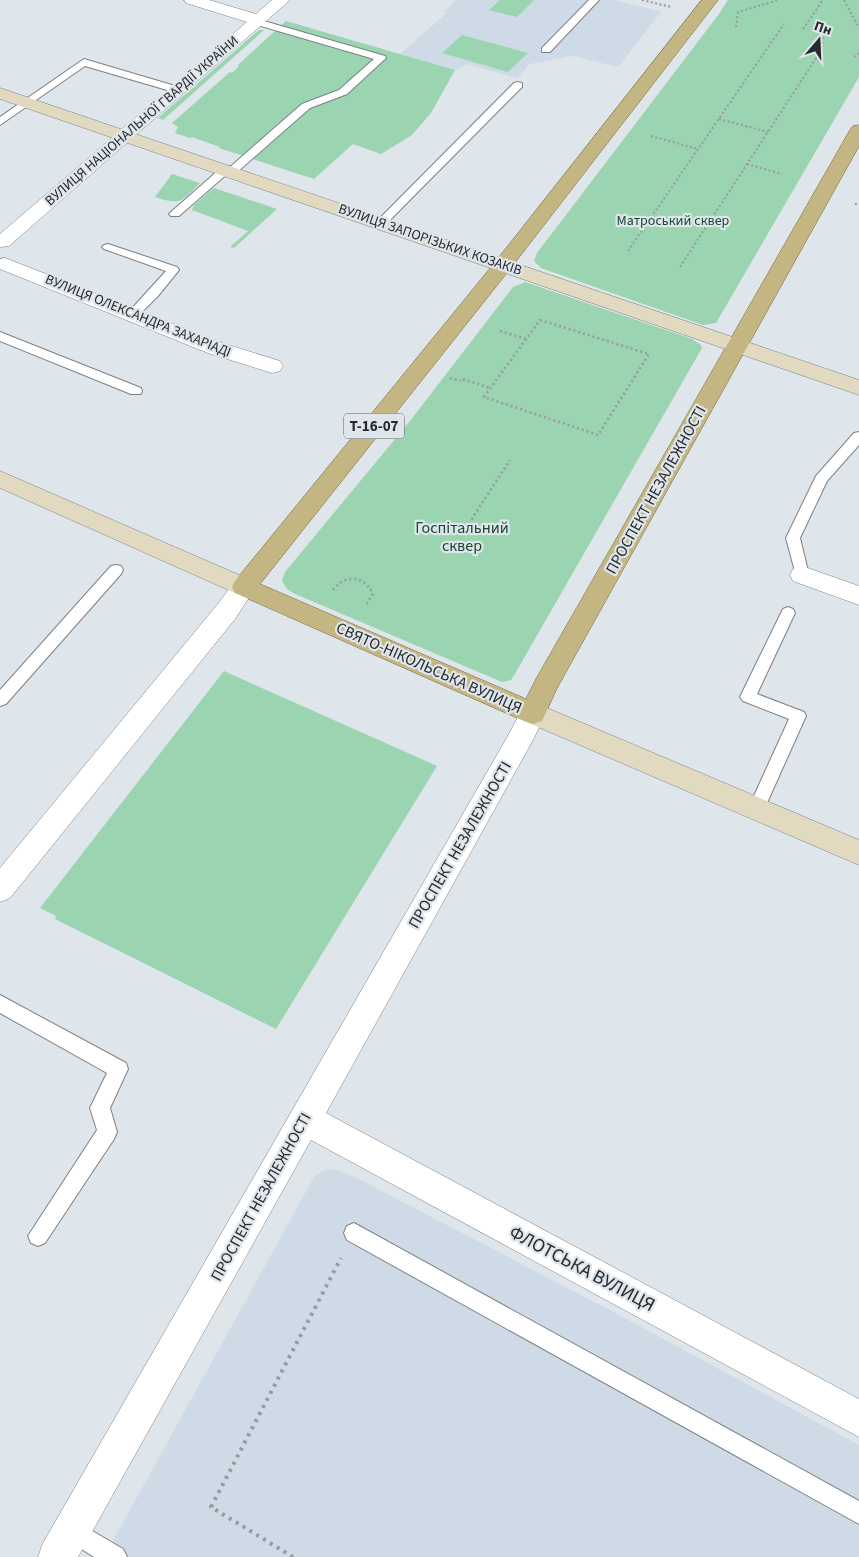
<svg xmlns="http://www.w3.org/2000/svg" width="859" height="1557" viewBox="0 0 859 1557" font-family="'Source Sans 3',sans-serif">
<rect width="100%" height="100%" fill="#dee5eb"/>
<g fill="#cedbe7">
<polygon points="456,0 615,0 661,12 618,67 572,56 530,64 517,78 467,64 456,70 400,54 447,13 444,12"/>
<polygon points="334,1169 355,1177 621,1316 859,1445 859,1557 104,1557 314,1177 323,1170"/>
</g>
<g fill="#9bd4b0">
<polygon points="500,0 534,0 517,17 489,10"/>
<polygon points="728,0 859,0 859,77 716,323 703,325 541,268 534,261 537,253 719,14"/>
<polygon points="286,21 455,70 431,113 412,135 381,154 353,144 314,179 219,148 220,147 192,137 190,138 175,133 178,127 172,123 230,72 232,73 239,66 238,65"/>
<polygon points="259,30 264,30 163,120 158,118"/>
<polygon points="462,35 528,53 508,72 442,53"/>
<path d="M172,174L200,183C181,201 182,206 155,197Z"/>
<polygon points="214,188 277,209 234,248 230,247 248,231 192,210 194,205"/>
<polygon points="525,282 692,339 701,345 702,348 516,672 511,680 502,682 293,593 286,588 282,580 285,572 410,421 513,287"/>
<polygon points="224,671 437,766 276,1029 55,919 56,916 40,908"/>
</g>
<g fill="none" stroke-linecap="round" stroke-linejoin="round">
<g stroke="#7b8186" stroke-width="2">
<g id="service">
<polygon points="589,0 599,0 550,52 542,52 542,48"/>
<polygon points="257,19 385,56 386,58 347,94 310,108 235,174 227,174 179,216 171,216 169,214 171,212 221,168 229,168 302,104 339,90 374,59 254,24 254,20"/>
<polygon points="84,59 182,88 183,90 182,92 174,92 85,66 0,125 0,117"/>
<polygon points="518,82 522,83 522,87 385,225 377,225 375,223 377,221 514,83"/>
<polygon points="108,244 177,267 179,270 158,296 135,319 127,319 125,316 166,271 104,249 102,247 104,245"/>
<polygon points="0,332 141,388 142,391 141,394 131,394 0,341"/>
<polygon points="859,432 859,445 827,481 800,538 809,575 807,579 802,580 797,579 786,538 816,476 854,433"/>
<polygon points="116,565 121,566 123,570 121,574 6,704 0,706 0,690 111,566"/>
<polygon points="788,607 793,609 795,613 757,694 804,712 806,716 762,814 756,816 750,814 748,809 789,719 743,701 740,697 781,613 783,609"/>
<polygon points="0,995 126,1063 128,1069 110,1108 117,1132 114,1139 45,1243 38,1246 31,1243 28,1236 97,1130 90,1108 107,1073 0,1013"/>
<polygon points="354,1223 859,1501 859,1524 347,1240 344,1233 347,1226"/>
<polygon points="72,1519 123,1549 127,1557 94,1557 64,1538 61,1530 64,1522"/>
</g>
</g>
<g stroke="#7b8186" stroke-width="1">
<g id="minor">
<polygon points="184,0 209,0 256,14 272,0 290,0 9,246 0,247 0,234 247,22 186,3"/>
<polygon points="5,258 222,343 280,361 283,366 280,371 272,373 208,353 0,269 0,259"/>
<polygon points="802,566 859,586 859,605 793,581 790,575 793,569"/>
<polygon points="533,702 542,705 546,713 533,740 326,1113 859,1399 859,1437 311,1140 78,1557 38,1557 43,1543 509,734 524,705"/>
</g>
</g>
<g stroke="#7b8186" stroke-width="1">
<polygon id="tertiary" points="244,578 253,581 256,587 235,619 10,898 0,902 0,868 217,605 235,581"/>
</g>
<g stroke="#7b8186" stroke-width="1">
<g id="secondary">
<polygon points="0,88 859,380 859,395 0,99"/>
<polygon points="0,471 253,581 256,587 253,593 244,596 235,593 0,488"/>
<polygon points="533,702 859,840 859,865 524,721 520,713 524,705"/>
</g>
</g>
<g stroke="#72652d" stroke-width="1">
<polygon id="primary" points="702,0 718,0 510,269 260,584 526,699 536,679 850,130 853,126 859,125 859,146 557,688 542,721 533,724 524,721 235,593 232,587 235,581 496,261"/>
</g>
<g stroke="#969b9f" stroke-width="2" stroke-dasharray="2 2.5" stroke-linecap="butt">
<polyline points="642,0 671,7"/>
<polyline points="844,0 859,28"/>
<polyline points="736,27 738,12 778,0"/>
<polyline points="803,29 823,0"/>
<polyline points="854,57 859,53"/>
<polyline points="719,119 768,132"/>
<polyline points="651,136 698,149"/>
<polyline points="747,164 782,174"/>
<polyline points="855,204 859,205"/>
<polyline points="628,251 784,24"/>
<polyline points="680,267 822,49 823,34"/>
</g>
<g stroke="#969b9f" stroke-width="2.5" stroke-dasharray="2 3" stroke-linecap="butt">
<polygon points="540,320 649,354 598,435 484,397"/>
<polyline points="500,331 526,339"/>
<polyline points="450,378 461,381"/>
<polyline points="463,379 490,388"/>
<polyline points="466,528 510,460"/>
<path d="M333,590C345,574 364,575 373,594L366,605"/>
</g>
<polyline stroke="#969b9f" stroke-width="4" stroke-dasharray="3 5" stroke-linecap="butt" points="293,1557 211,1507 341,1258"/>
<use href="#service" fill="#fff" fill-rule="evenodd"/>
<use href="#minor" fill="#fff" fill-rule="evenodd"/>
<use href="#tertiary" fill="#fff" fill-rule="evenodd"/>
<use href="#secondary" fill="#e1dac0" fill-rule="evenodd"/>
<use href="#primary" fill="#c3b682" fill-rule="evenodd"/>
</g>
<g text-anchor="middle" dominant-baseline="central" stroke-width="4.5" stroke-linejoin="round" paint-order="stroke">
<g font-size="14" fill="#27292c" stroke="#dee5eb">
<text transform="translate(142 121) rotate(-41)">ВУЛИЦЯ НАЦІОНАЛЬНОЇ ГВАРДІЇ УКРАЇНИ</text>
<text transform="translate(430 240) rotate(19)">ВУЛИЦЯ ЗАПОРІЗЬКИХ КОЗАКІВ</text>
<text transform="translate(138 316) rotate(22)">ВУЛИЦЯ ОЛЕКСАНДРА ЗАХАРІАДІ</text>
</g>
<g font-size="14" fill="#1a482f" stroke="#dee5eb">
<text x="673" y="221">Матроський сквер</text>
</g>
<rect fill="#dee5eb" stroke="#5e6165" stroke-width="1" x="344" y="413.5" width="60" height="25" rx="4"/>
<g font-size="15" font-weight="bold" fill="#27292c">
<text x="374" y="426">Т-16-07</text>
</g>
<g font-size="16" fill="#27292c" stroke="#dee5eb">
<text transform="translate(656 490) rotate(-61)">ПРОСПЕКТ НЕЗАЛЕЖНОСТІ</text>
<text transform="translate(429 668) rotate(24)">СВЯТО-НІКОЛЬСЬКА ВУЛИЦЯ</text>
<text transform="translate(460 845) rotate(-60)">ПРОСПЕКТ НЕЗАЛЕЖНОСТІ</text>
<text transform="translate(261 1197) rotate(-61)">ПРОСПЕКТ НЕЗАЛЕЖНОСТІ</text>
</g>
<g font-size="16" fill="#1a482f" stroke="#dee5eb">
<text x="462" y="528">Госпітальний<tspan x="462" dy="18">сквер</tspan></text>
</g>
<g font-size="19" fill="#27292c" stroke="#dee5eb">
<text transform="translate(582 1269) rotate(28)">ФЛОТСЬКА ВУЛИЦЯ</text>
</g>
</g>
<g transform="translate(819 40) rotate(19)" stroke="#dee5eb" stroke-width="4" paint-order="stroke">
<path d="M0-4L9 19L0 12L-9 19Z" fill="#27292c"/>
<text y="-8" font-size="14" font-weight="bold" text-anchor="middle" fill="#27292c">Пн</text>
</g>
</svg>
